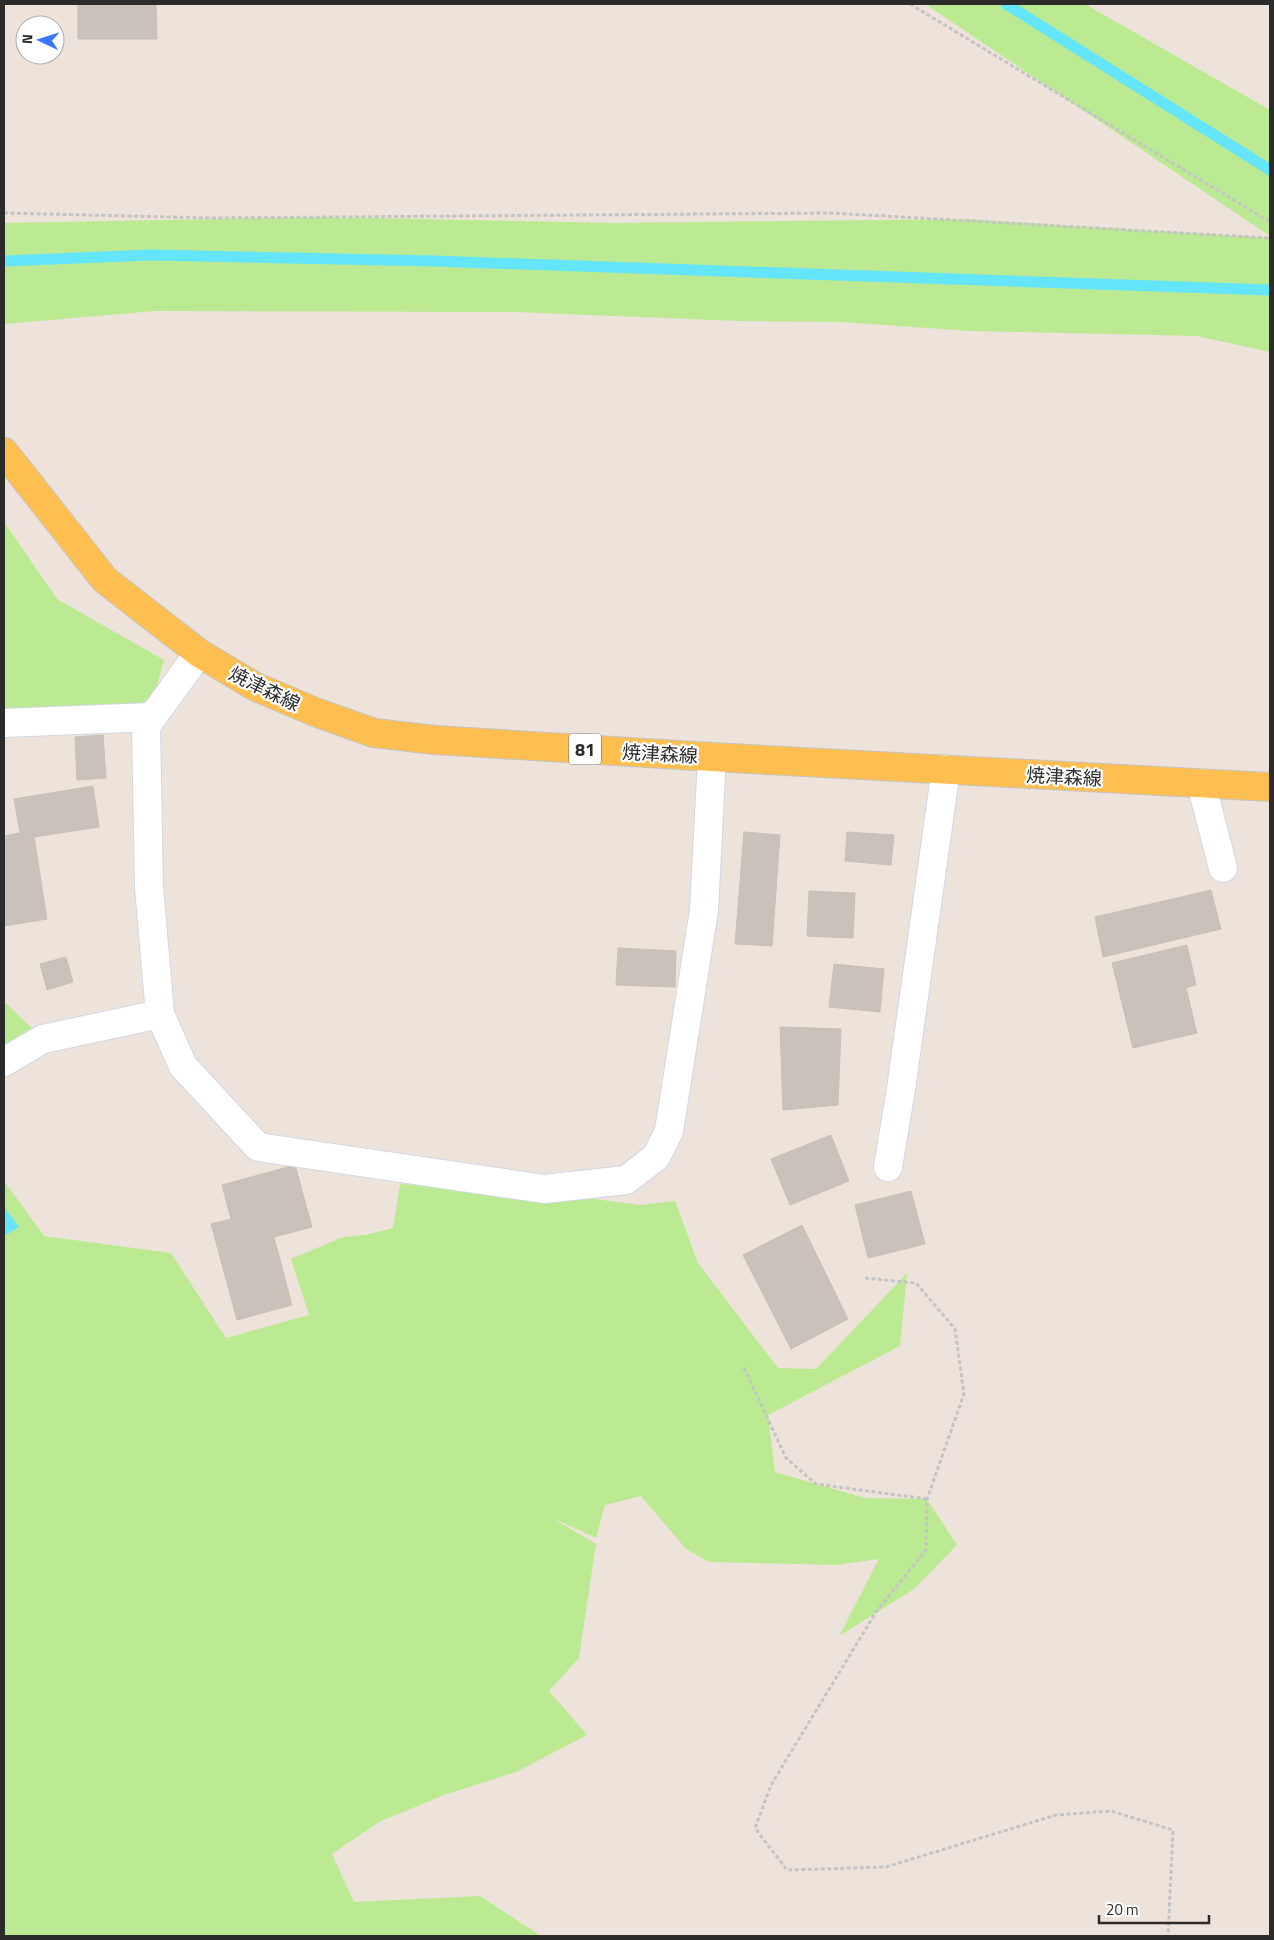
<svg xmlns="http://www.w3.org/2000/svg" width="1274" height="1940" viewBox="0 0 1274 1940" font-family="'Titillium Web','Noto Sans JP',sans-serif">
<rect width="100%" height="100%" fill="#eee3db"/>
<g fill="#bbea92">
<polygon points="925,4 1085,4 1270,110 1270,236"/>
<polygon points="321,217 615,223 966,219 1270,238 1270,352 1197,336 970,331 842,322 738,321 515,312 155,311 4,324 4,223"/>
<polygon points="4,522 57,599 164,660 146,726 4,714"/>
<polygon points="4,1004 7,1004 43,1039 4,1079"/>
<polygon points="4,1181 44,1236 171,1253 226,1338 309,1315 291,1259 343,1237 365,1235 393,1228 400,1184 595,1199 640,1205 675,1201 698,1263 778,1368 816,1369 907,1273 900,1346 768,1415 775,1472 865,1498 927,1499 957,1545 914,1589 839,1636 879,1559 836,1565 709,1562 686,1549 641,1496 605,1505 596,1538 550,1517 596,1544 579,1658 549,1691 587,1735 516,1772 444,1795 379,1822 332,1854 354,1902 480,1896 541,1936 4,1936"/>
</g>
<polygon fill="#64e5fa" points="4,1207 19,1227 4,1236"/>
<g fill="none" stroke-linecap="round" stroke-linejoin="round">
<g stroke="#64e5fa" stroke-width="11">
<polyline points="1006,4 1270,170"/>
<polyline points="4,261 151,255 434,261 1270,290"/>
</g>
</g>
<g fill="#c9c2ba" stroke="#c9bfb5">
<polygon points="78,4 156,4 157,39 78,39"/>
<polygon points="103,735 106,778 77,780 75,737"/>
<polygon points="93,786 99,827 34,837 47,919 4,926 4,836 20,833 14,799"/>
<polygon points="744,832 780,835 772,946 735,944"/>
<polygon points="847,832 894,835 891,865 845,861"/>
<polygon points="1211,890 1221,929 1103,957 1095,917"/>
<polygon points="809,891 855,893 853,938 807,936"/>
<polygon points="1187,945 1196,985 1186,988 1197,1033 1133,1048 1112,963"/>
<polygon points="618,948 676,951 675,987 616,985"/>
<polygon points="66,957 73,982 47,990 40,964"/>
<polygon points="834,964 884,969 880,1012 829,1007"/>
<polygon points="780,1027 841,1029 838,1105 783,1110"/>
<polygon points="831,1135 849,1181 790,1205 771,1159"/>
<polygon points="295,1165 312,1227 274,1237 292,1305 237,1320 211,1224 231,1219 222,1185"/>
<polygon points="911,1191 925,1244 868,1258 855,1205"/>
<polygon points="802,1225 848,1319 791,1349 743,1255"/>
</g>
<g fill="none" stroke-linecap="round" stroke-linejoin="round">
<g stroke="#d0d7e5" stroke-width="30">
<g id="street">
<polyline points="199,653 146,726 149,887 160,1014 183,1066 258,1147 544,1189 626,1180 656,1157 669,1131 704,910 712,757"/>
<polyline points="4,723 152,717"/>
<polyline points="1201,783 1223,868"/>
<polyline points="4,1062 43,1039 160,1014"/>
<polyline points="888,1167 901,1089 946,769"/>
</g>
</g>
<g stroke="#c4c4c4" stroke-width="30">
<polyline id="primary" points="4,452 105,580 199,653 254,686 315,712 374,733 435,740 712,757 1270,787"/>
</g>
<g stroke="#c4c4c4" stroke-width="3" stroke-dasharray="4 2.5" stroke-linecap="butt">
<polyline points="910,4 1270,222"/>
<polyline points="4,213 212,218 831,213 1270,238"/>
<polyline points="865,1278 916,1283 955,1329 964,1394 927,1499 926,1550 876,1612 771,1785 755,1828 787,1870 886,1867 1056,1815 1111,1811 1173,1830 1168,1936"/>
<polyline points="744,1368 786,1458 816,1484 927,1499"/>
</g>
<use href="#street" stroke="#fff" stroke-width="28"/>
<use href="#primary" stroke="#febf50" stroke-width="28"/>
</g>
<g text-anchor="middle" dominant-baseline="central" stroke-width="4.5" stroke-linejoin="round" paint-order="stroke">
<rect fill="#fff" stroke="#6b6b6b" stroke-width="1" x="569" y="733.5" width="32" height="31" rx="4"/>
<g font-size="18" font-weight="bold" fill="#2b2b2b">
<text x="585" y="749">81</text>
</g>
<g font-size="19" fill="#2b2b2b" stroke="#fff">
<text transform="translate(265 688) rotate(26)">焼津森線</text>
<text transform="translate(660 753) rotate(3)">焼津森線</text>
<text transform="translate(1064 776) rotate(3)">焼津森線</text>
</g>
</g>
<rect width="1274" height="1940" fill="none" stroke="#2b2b2b" stroke-width="10"/>
<g transform="translate(40 40) rotate(274)"><circle r="24" fill="#ffffff" stroke="#aaaaaa"/>
<path d="M0-4L9 19L0 12L-9 19Z" fill="#3776ff"/>
<text y="-8" font-size="14" font-weight="bold" text-anchor="middle" fill="#2b2b2b">N</text>
</g>
<path d="M1099 1915v8h110v-8" fill="none" stroke="#2b2b2b" stroke-width="2.5"/>
<text x="1106" y="1915" font-size="15" fill="#2b2b2b" stroke="#ffffff" stroke-width="4" paint-order="stroke">20 m</text>
</svg>
